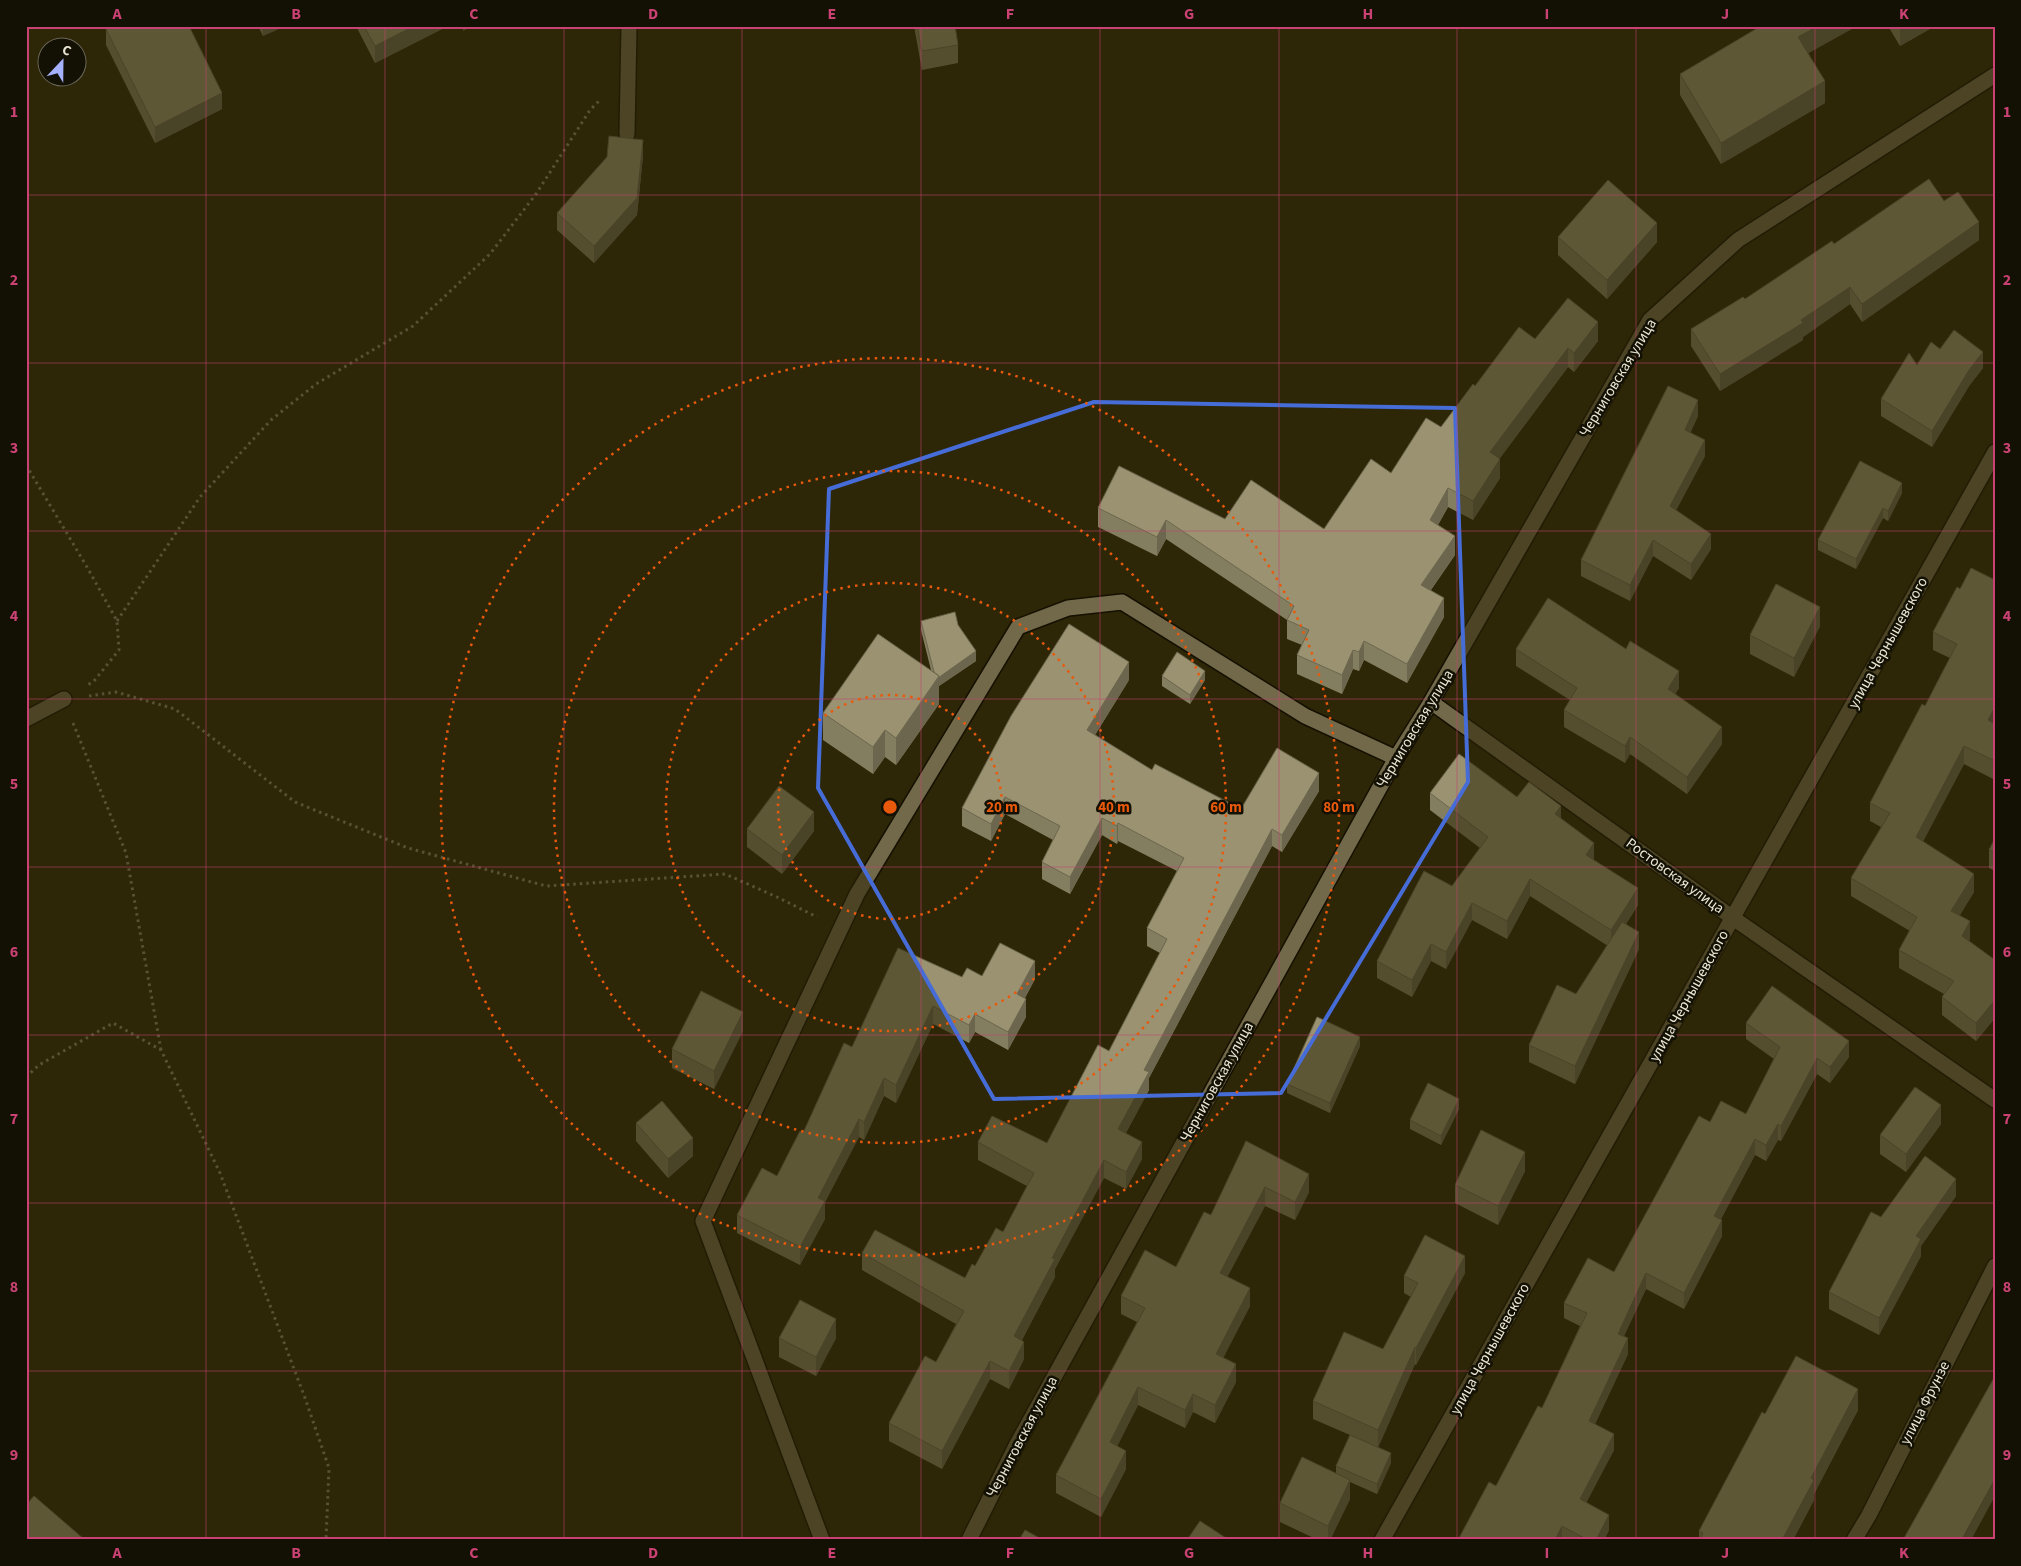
<svg xmlns="http://www.w3.org/2000/svg" width="2021" height="1566" viewBox="0 0 2021 1566" font-family="'Source Sans 3',sans-serif">
<rect width="100%" height="100%" fill="#2e2707"/>
<g fill="none" stroke-linecap="round" stroke-linejoin="round">
<g stroke="#151000" stroke-width="18">
<g id="minor">
<polyline points="627,134 629,26"/>
<polyline points="1431,702 1733,918 1995,1100"/>
<polyline points="26,719 64,699"/>
<polyline points="822,1540 703,1221 857,894 1018,627 1068,608 1122,602 1305,716 1396,758"/>
<polyline points="969,1540 1016,1446 1396,758 1431,702 1650,320 1738,240 1995,75"/>
<polyline points="1382,1540 1995,452"/>
<polyline points="1854,1540 1869,1515 1995,1266"/>
</g>
</g>
<g stroke="#8b866d" stroke-width="3" stroke-dasharray="2.5 4" stroke-linecap="butt">
<polyline points="26,465 87,567 117,621 119,650 94,681 86,686"/>
<polyline points="117,621 200,497 271,420 316,384 413,326 490,254 536,194 590,110 600,100"/>
<polyline points="89,696 116,692 175,709 295,802 408,848 546,886 725,874 777,897 817,917"/>
<polyline points="73,723 126,853 161,1050"/>
<polyline points="26,1077 39,1065 113,1023 161,1050 220,1173 305,1398 329,1468 326,1540"/>
</g>
<use href="#minor" stroke="#716949" stroke-width="15"/>
</g>
<g fill="#847e60">
<polygon points="258,26 285,26 263,36"/>
<polygon points="356,26 448,26 375,63"/>
<polygon points="914,26 955,26 958,45 958,63 922,70"/>
<polygon points="1857,26 1808,53 1825,103 1721,164 1680,95 1680,74"/>
<polygon points="1888,26 1935,26 1900,46"/>
<polygon points="106,29 222,109 155,143 106,45"/>
<polygon points="643,156 637,215 594,263 557,230 557,213"/>
<polygon points="1944,201 1979,240 1862,322 1850,304 1803,337 1803,340 1720,391 1691,346 1691,329 1745,299 1834,244"/>
<polygon points="1558,237 1657,242 1607,299 1558,255"/>
<polygon points="1535,339 1598,341 1574,372 1568,367 1500,458 1500,478 1473,520 1448,507 1438,525 1455,555 1431,590 1444,617 1407,683 1364,660 1359,671 1353,669 1342,694 1297,674 1297,655 1302,645 1287,639 1287,620 1166,539 1157,556 1098,527 1098,508 1324,529 1391,473 1441,427 1475,386"/>
<polygon points="1940,349 1983,368 1969,386 1932,447 1881,416 1881,399 1917,365"/>
<polygon points="1698,416 1690,433 1705,456 1676,510 1711,549 1691,580 1653,556 1630,601 1581,576 1581,560"/>
<polygon points="1902,493 1888,521 1883,518 1856,569 1818,550 1818,540"/>
<polygon points="1995,580 1995,780 1964,764 1923,841 1974,892 1960,915 1970,939 1969,941 1995,960 1995,1018 1976,1041 1942,1015 1942,997 1944,994 1899,968 1899,950 1910,931 1851,896 1851,878 1881,827 1870,821 1870,803 1925,706 1950,658 1933,650 1933,632 1960,589"/>
<polygon points="921,621 958,625 976,661 939,686 939,704 896,765 885,757 873,774 823,740 823,713 931,670 921,630"/>
<polygon points="1820,626 1794,677 1750,654 1750,635"/>
<polygon points="1516,649 1679,688 1675,694 1722,744 1687,794 1630,754 1625,763 1564,727 1564,710 1570,700 1516,666"/>
<polygon points="1162,676 1205,680 1190,704 1162,686"/>
<polygon points="1129,680 1095,735 1152,770 1241,809 1319,791 1282,852 1272,846 1149,1078 1149,1090 1126,1133 1142,1159 1126,1189 1104,1178 1055,1269 1055,1277 1022,1340 1024,1359 1009,1389 990,1379 942,1469 889,1441 889,1423 936,1362 956,1324 862,1270 862,1253 965,1278 975,1266 1003,1232 1027,1186 978,1160 978,1142 1047,1143 1109,1051 1160,953 1147,946 1147,928 1177,871 1118,841 1117,844 1102,835 1070,894 1042,879 1042,862 1053,840 1005,814 991,841 962,826 962,808"/>
<polygon points="1430,793 1517,797 1561,818 1594,860 1638,905 1626,924 1639,949 1575,1084 1529,1062 1529,1045 1576,994 1608,946 1530,896 1507,939 1472,920 1446,969 1431,961 1412,997 1377,978 1377,961 1452,886 1480,848 1430,810"/>
<polygon points="747,829 814,831 782,874 747,847"/>
<polygon points="1995,838 1995,871 1989,868 1989,850"/>
<polygon points="982,976 1035,979 1025,998 1026,1017 1008,1050 975,1032 969,1043 933,1024 896,1103 884,1096 864,1140 859,1137 825,1202 825,1219 800,1265 737,1233 737,1215 777,1176 803,1133 852,1047 962,977"/>
<polygon points="1746,1023 1849,1057 1830,1083 1817,1074 1781,1141 1778,1140 1766,1161 1755,1155 1721,1219 1722,1236 1684,1309 1646,1289 1624,1336 1628,1354 1595,1424 1614,1450 1586,1502 1609,1530 1604,1540 1458,1540 1496,1486 1542,1408 1580,1326 1564,1318 1564,1303 1614,1272 1710,1122 1746,1114 1774,1059 1746,1039"/>
<polygon points="743,1031 714,1089 672,1068 672,1049"/>
<polygon points="1360,1046 1330,1113 1287,1093 1287,1084"/>
<polygon points="1459,1109 1441,1145 1410,1129 1410,1120"/>
<polygon points="636,1123 693,1156 668,1178 636,1141"/>
<polygon points="1941,1124 1906,1172 1880,1154 1880,1135"/>
<polygon points="1246,1141 1309,1192 1295,1220 1265,1206 1227,1277 1250,1306 1223,1358 1236,1382 1215,1423 1193,1412 1185,1428 1138,1405 1117,1446 1126,1469 1101,1517 1056,1493 1056,1475 1137,1322 1121,1314 1121,1296 1176,1267 1211,1215"/>
<polygon points="1525,1171 1498,1225 1455,1203 1455,1185"/>
<polygon points="1956,1196 1921,1246 1921,1256 1879,1335 1829,1309 1829,1292 1881,1217"/>
<polygon points="1465,1273 1416,1365 1415,1364 1378,1447 1391,1463 1377,1494 1350,1482 1350,1499 1330,1540 1318,1540 1280,1522 1280,1503 1336,1474 1336,1466 1350,1435 1313,1419 1313,1401 1383,1349 1411,1297 1404,1293 1404,1276"/>
<polygon points="779,1338 836,1338 816,1376 779,1357"/>
<polygon points="1858,1410 1814,1494 1814,1500 1793,1540 1699,1540 1699,1531 1765,1414"/>
</g>
<g fill="#6c664e">
<polygon points="263,26 285,26 263,36"/>
<polygon points="414,26 448,26 375,63 375,46"/>
<polygon points="463,26 473,26 463,31"/>
<polygon points="1818,26 1857,26 1798,59 1798,37"/>
<polygon points="1900,26 1935,26 1900,46"/>
<polygon points="1825,81 1825,103 1721,164 1721,143"/>
<polygon points="222,93 222,109 155,143 155,127"/>
<polygon points="643,140 643,156 637,215 594,263 594,246"/>
<polygon points="1979,222 1979,240 1862,322 1862,304"/>
<polygon points="1657,223 1657,242 1607,299 1607,280"/>
<polygon points="1850,287 1850,304 1803,337 1803,340 1720,391 1720,374 1801,320"/>
<polygon points="1598,322 1598,341 1574,372 1574,353"/>
<polygon points="1568,348 1568,367 1490,471 1490,452"/>
<polygon points="1983,352 1983,368 1969,386 1932,447 1932,431 1969,370"/>
<polygon points="1698,400 1698,416 1685,445 1685,430"/>
<polygon points="1705,440 1705,456 1670,522 1670,506"/>
<polygon points="1500,459 1500,478 1473,520 1473,501"/>
<polygon points="1902,483 1902,493 1888,521 1888,511"/>
<polygon points="1448,488 1448,507 1430,539 1430,520"/>
<polygon points="1883,508 1883,518 1856,569 1856,559"/>
<polygon points="1166,520 1166,539 1157,556 1157,537"/>
<polygon points="1711,534 1711,549 1691,580 1691,564"/>
<polygon points="1455,536 1455,555 1421,604 1421,585"/>
<polygon points="1653,540 1653,556 1630,601 1630,585"/>
<polygon points="1444,598 1444,617 1407,683 1407,664"/>
<polygon points="1820,607 1820,626 1794,677 1794,658"/>
<polygon points="1364,641 1364,660 1359,671 1359,652"/>
<polygon points="1353,650 1353,669 1342,694 1342,675"/>
<polygon points="976,651 976,661 939,686 939,704 896,765 896,738 938,678"/>
<polygon points="1129,662 1129,680 1087,748 1087,730"/>
<polygon points="1205,671 1205,680 1190,704 1190,695"/>
<polygon points="1679,671 1679,688 1668,706 1668,689"/>
<polygon points="1995,707 1995,725 1988,720"/>
<polygon points="1722,727 1722,744 1687,794 1687,777"/>
<polygon points="885,730 885,757 873,774 873,747"/>
<polygon points="1630,737 1630,754 1625,763 1625,746"/>
<polygon points="1964,746 1964,764 1916,855 1916,837"/>
<polygon points="1319,773 1319,791 1282,852 1282,835"/>
<polygon points="1005,797 1005,814 991,841 991,824"/>
<polygon points="1561,806 1561,823 1555,814"/>
<polygon points="814,812 814,831 782,874 782,855"/>
<polygon points="1102,818 1102,835 1070,894 1070,877"/>
<polygon points="1118,823 1118,841 1117,844 1117,826"/>
<polygon points="1272,829 1272,846 1149,1078 1149,1090 1118,1147 1118,1129 1144,1070"/>
<polygon points="1594,843 1594,861 1586,855"/>
<polygon points="1974,874 1974,892 1951,929 1951,911"/>
<polygon points="1530,879 1530,896 1507,939 1507,921"/>
<polygon points="1638,888 1638,905 1611,948 1611,930"/>
<polygon points="1472,903 1472,920 1446,969 1446,952"/>
<polygon points="1970,921 1970,939 1962,954 1962,936"/>
<polygon points="1639,932 1639,949 1575,1084 1575,1066"/>
<polygon points="1431,944 1431,961 1412,997 1412,980"/>
<polygon points="1035,961 1035,979 1017,1012 1017,994"/>
<polygon points="1026,999 1026,1017 1008,1050 1008,1032"/>
<polygon points="1995,1000 1995,1018 1976,1041 1976,1023"/>
<polygon points="933,1006 933,1024 896,1103 896,1085"/>
<polygon points="743,1012 743,1031 714,1089 714,1071"/>
<polygon points="975,1014 975,1032 969,1043 969,1025"/>
<polygon points="1360,1037 1360,1046 1330,1113 1330,1103"/>
<polygon points="1849,1041 1849,1057 1830,1083 1830,1067"/>
<polygon points="1817,1058 1817,1074 1781,1141 1781,1126"/>
<polygon points="884,1078 884,1096 864,1140 864,1122"/>
<polygon points="1459,1099 1459,1109 1441,1145 1441,1136"/>
<polygon points="1941,1105 1941,1124 1906,1172 1906,1154"/>
<polygon points="859,1119 859,1137 825,1202 825,1219 800,1265 800,1247 818,1198"/>
<polygon points="1778,1124 1778,1140 1766,1161 1766,1145"/>
<polygon points="693,1138 693,1156 668,1178 668,1159"/>
<polygon points="1755,1139 1755,1155 1714,1232 1714,1216"/>
<polygon points="1142,1142 1142,1159 1126,1189 1126,1172"/>
<polygon points="1525,1152 1525,1171 1498,1225 1498,1206"/>
<polygon points="1104,1160 1104,1178 1055,1269 1055,1277 1014,1354 1014,1336 1052,1258"/>
<polygon points="1309,1174 1309,1192 1295,1220 1295,1202"/>
<polygon points="1956,1179 1956,1196 1921,1246 1921,1256 1879,1335 1879,1318 1916,1236"/>
<polygon points="1265,1187 1265,1206 1220,1291 1220,1273"/>
<polygon points="1722,1220 1722,1236 1684,1309 1684,1293"/>
<polygon points="1465,1256 1465,1273 1416,1365 1416,1348"/>
<polygon points="1646,1273 1646,1289 1618,1349 1618,1334"/>
<polygon points="1250,1288 1250,1306 1216,1372 1216,1354"/>
<polygon points="836,1319 836,1338 816,1376 816,1357"/>
<polygon points="1628,1338 1628,1354 1589,1437 1589,1421"/>
<polygon points="1024,1342 1024,1359 1009,1389 1009,1371"/>
<polygon points="1415,1347 1415,1364 1378,1448 1378,1430"/>
<polygon points="990,1361 990,1379 942,1469 942,1451"/>
<polygon points="1236,1364 1236,1382 1215,1423 1215,1405"/>
<polygon points="1138,1387 1138,1405 1110,1461 1110,1442"/>
<polygon points="1858,1389 1858,1410 1814,1494 1814,1500 1793,1540 1782,1540 1811,1478"/>
<polygon points="1193,1394 1193,1412 1185,1428 1185,1410"/>
<polygon points="1614,1434 1614,1450 1580,1515 1580,1499"/>
<polygon points="1126,1451 1126,1469 1101,1517 1101,1499"/>
<polygon points="1391,1453 1391,1463 1377,1494 1377,1484"/>
<polygon points="1995,1479 1995,1496 1971,1540 1962,1540"/>
<polygon points="1350,1480 1350,1499 1330,1540 1328,1540 1328,1526"/>
<polygon points="1609,1515 1609,1530 1604,1540 1596,1540"/>
<polygon points="1562,1526 1562,1540 1555,1540"/>
</g>
<g fill="#9a9270" stroke="#6c664e">
<polygon points="111,26 189,26 222,93 155,127 106,29"/>
<polygon points="364,26 414,26 375,46"/>
<polygon points="917,26 955,26 958,45 922,51"/>
<polygon points="1761,26 1818,26 1798,37 1825,81 1721,143 1680,74"/>
<polygon points="609,136 643,140 637,198 594,246 557,213 607,157"/>
<polygon points="1929,179 1944,201 1958,192 1979,222 1862,304 1850,287 1801,320 1803,323 1720,374 1691,329 1743,297 1745,299 1832,241 1834,244"/>
<polygon points="1608,180 1657,223 1607,280 1558,237"/>
<polygon points="1568,298 1598,322 1574,353 1568,348 1490,452 1500,459 1473,501 1448,488 1430,520 1455,536 1421,585 1444,598 1407,664 1364,641 1359,652 1353,650 1342,675 1297,655 1309,630 1287,620 1294,606 1166,520 1157,537 1098,508 1119,466 1225,519 1251,480 1324,529 1371,459 1391,473 1426,418 1441,427 1473,384 1475,386 1519,327 1535,339"/>
<polygon points="1954,330 1983,352 1969,370 1932,431 1881,399 1909,353 1917,365 1931,342 1940,349"/>
<polygon points="1668,386 1698,400 1685,430 1705,440 1670,506 1711,534 1691,564 1653,540 1630,585 1581,560"/>
<polygon points="1860,461 1902,483 1888,511 1883,508 1856,559 1818,540"/>
<polygon points="1971,568 1995,580 1995,707 1988,720 1995,724 1995,761 1964,746 1916,837 1974,874 1951,911 1970,921 1962,936 1995,960 1995,1000 1976,1023 1942,997 1954,981 1899,950 1917,917 1851,878 1890,813 1870,803 1922,704 1925,706 1957,644 1933,632 1957,587 1960,589"/>
<polygon points="1776,584 1820,607 1794,658 1750,635"/>
<polygon points="1548,598 1626,649 1630,641 1679,671 1668,689 1722,727 1687,777 1630,737 1625,746 1564,710 1577,688 1516,649"/>
<polygon points="955,612 958,625 976,651 938,678 939,676 934,672 921,621"/>
<polygon points="1069,624 1129,662 1087,730 1152,770 1155,764 1241,809 1277,748 1319,773 1282,835 1272,829 1144,1070 1149,1072 1118,1129 1142,1142 1126,1172 1104,1160 1052,1258 1055,1259 1014,1336 1024,1342 1009,1371 990,1361 942,1451 889,1423 925,1356 936,1362 964,1311 862,1253 875,1230 965,1278 972,1264 975,1266 996,1228 1003,1232 1034,1173 978,1142 992,1116 1047,1143 1098,1045 1109,1051 1167,939 1147,928 1184,858 1118,823 1117,826 1102,818 1070,877 1042,862 1060,826 1005,797 991,824 962,808 1011,716"/>
<polygon points="878,634 939,676 896,738 885,730 873,747 823,713"/>
<polygon points="1177,652 1205,671 1190,695 1162,676"/>
<polygon points="1459,754 1517,797 1529,782 1561,806 1555,814 1594,843 1586,855 1638,888 1611,930 1530,879 1507,921 1472,903 1446,952 1431,944 1412,980 1377,961 1424,871 1452,886 1488,837 1430,793"/>
<polygon points="779,786 814,812 782,855 747,829"/>
<polygon points="1995,838 1995,853 1989,850"/>
<polygon points="1622,922 1639,932 1575,1066 1529,1045 1557,985 1576,994"/>
<polygon points="1000,943 1035,961 1017,994 1026,999 1008,1032 975,1014 969,1025 933,1006 896,1085 884,1078 864,1122 859,1119 818,1198 825,1201 800,1247 737,1215 762,1168 777,1176 800,1131 803,1133 844,1043 852,1047 898,948 962,977 967,968 982,976"/>
<polygon points="1772,986 1849,1041 1830,1067 1817,1058 1781,1126 1778,1124 1766,1145 1755,1139 1714,1216 1722,1220 1684,1293 1646,1273 1618,1334 1628,1338 1589,1421 1614,1434 1580,1499 1609,1515 1596,1540 1588,1540 1562,1526 1555,1540 1458,1540 1489,1482 1496,1486 1538,1406 1542,1408 1587,1313 1564,1303 1588,1258 1614,1272 1699,1116 1710,1122 1721,1101 1746,1114 1780,1047 1746,1023"/>
<polygon points="701,991 743,1012 714,1071 672,1049"/>
<polygon points="1317,1017 1360,1037 1330,1103 1287,1084"/>
<polygon points="1428,1083 1459,1099 1441,1136 1410,1120"/>
<polygon points="1915,1087 1941,1105 1906,1154 1880,1135"/>
<polygon points="662,1101 693,1138 668,1159 636,1123"/>
<polygon points="1481,1130 1525,1152 1498,1206 1455,1185"/>
<polygon points="1246,1141 1309,1174 1295,1202 1265,1187 1220,1273 1250,1288 1216,1354 1236,1364 1215,1405 1193,1394 1185,1410 1138,1387 1110,1442 1126,1451 1101,1499 1056,1475 1145,1308 1121,1296 1145,1250 1176,1267 1204,1212 1211,1215"/>
<polygon points="1925,1156 1956,1179 1916,1236 1921,1239 1879,1318 1829,1292 1871,1212 1881,1217"/>
<polygon points="1425,1235 1465,1256 1416,1348 1415,1347 1378,1430 1313,1401 1344,1332 1383,1349 1418,1283 1404,1276"/>
<polygon points="800,1300 836,1319 816,1357 779,1338"/>
<polygon points="1796,1356 1858,1389 1811,1478 1814,1480 1782,1540 1700,1540 1703,1533 1699,1531 1762,1412 1765,1414"/>
<polygon points="1995,1376 1995,1479 1962,1539 1963,1540 1903,1540"/>
<polygon points="1350,1435 1391,1453 1377,1484 1336,1466"/>
<polygon points="1302,1457 1350,1480 1328,1526 1280,1503"/>
<polygon points="34,1496 85,1540 26,1540 26,1505"/>
<polygon points="1200,1521 1229,1540 1187,1540"/>
<polygon points="1025,1530 1043,1540 1019,1540"/>
</g>
<path d="M0 0H2021V1566H0ZM1094,402L1455,408L1468,782L1281,1093L994,1099L818,788L829,489Z" fill="#2e2707" fill-opacity=".55" fill-rule="evenodd"/>
<path fill="none" stroke="#466cd7" stroke-width="4" stroke-linejoin="round" d="M1094,402L1455,408L1468,782L1281,1093L994,1099L818,788L829,489Z"/>
<path fill="none" stroke="#ca4173" stroke-width="1" stroke-opacity="0.55" d="M206,26V1540M385,26V1540M564,26V1540M742,26V1540M921,26V1540M1100,26V1540M1279,26V1540M1457,26V1540M1636,26V1540M1815,26V1540M26,195H1995M26,363H1995M26,531H1995M26,699H1995M26,867H1995M26,1035H1995M26,1203H1995M26,1371H1995"/>
<g fill="none" stroke="#e8590c" stroke-width="2.5" stroke-dasharray="2.5 5">
<circle cx="890" cy="807" r="112"/>
<circle cx="890" cy="807" r="224"/>
<circle cx="890" cy="807" r="336"/>
<circle cx="890" cy="807" r="449"/>
</g>
<g text-anchor="middle" dominant-baseline="central" stroke-width="5" stroke-linejoin="round" paint-order="stroke">
<g font-size="15" fill="#eae6d4" stroke="#131004">
<text transform="translate(1618 378) rotate(-59)">Черниговская улица</text>
<text transform="translate(1888 643) rotate(-61)">улица Чернышевского</text>
<text transform="translate(1415 729) rotate(-59)">Черниговская улица</text>
<text transform="translate(1675 876) rotate(36)">Ростовская улица</text>
<text transform="translate(1689 996) rotate(-61)">улица Чернышевского</text>
<text transform="translate(1217 1082) rotate(-61)">Черниговская улица</text>
<text transform="translate(1490 1349) rotate(-61)">улица Чернышевского</text>
<text transform="translate(1925 1403) rotate(-63)">улица Фрунзе</text>
<text transform="translate(1022 1437) rotate(-62)">Черниговская улица</text>
</g>
</g>
<circle cx="890" cy="807" r="8" fill="#e8590c" stroke="#131004" stroke-width="2.5"/>
<g font-size="15" text-anchor="middle" font-weight="bold" fill="#e8590c" stroke="#131004" stroke-width="5" stroke-linejoin="round" paint-order="stroke">
<text x="1002" y="812">20 m</text>
<text x="1114" y="812">40 m</text>
<text x="1226" y="812">60 m</text>
<text x="1339" y="812">80 m</text>
</g>
<rect width="2021" height="1566" fill="none" stroke="#131004" stroke-width="55"/>
<g transform="translate(62 62) rotate(22)"><circle r="24" fill="#131004" stroke="#696657"/>
<path d="M0-4L9 19L0 12L-9 19Z" fill="#a5b1fc"/>
<text y="-8" font-size="14" font-weight="bold" text-anchor="middle" fill="#eae6d4">С</text>
</g>
<rect x="28" y="28" width="1966" height="1510" fill="none" stroke="#ca4173" stroke-width="2"/>
<g font-size="16" text-anchor="middle" font-weight="bold" fill="#ca4173">
<text x="117" y="19">A</text>
<text x="296" y="19">B</text>
<text x="474" y="19">C</text>
<text x="653" y="19">D</text>
<text x="832" y="19">E</text>
<text x="1010" y="19">F</text>
<text x="1189" y="19">G</text>
<text x="1368" y="19">H</text>
<text x="1547" y="19">I</text>
<text x="1725" y="19">J</text>
<text x="1904" y="19">K</text>
<text x="14" y="117">1</text>
<text x="2007" y="117">1</text>
<text x="14" y="285">2</text>
<text x="2007" y="285">2</text>
<text x="14" y="453">3</text>
<text x="2007" y="453">3</text>
<text x="14" y="621">4</text>
<text x="2007" y="621">4</text>
<text x="14" y="789">5</text>
<text x="2007" y="789">5</text>
<text x="14" y="957">6</text>
<text x="2007" y="957">6</text>
<text x="14" y="1124">7</text>
<text x="2007" y="1124">7</text>
<text x="14" y="1292">8</text>
<text x="2007" y="1292">8</text>
<text x="14" y="1460">9</text>
<text x="2007" y="1460">9</text>
<text x="117" y="1558">A</text>
<text x="296" y="1558">B</text>
<text x="474" y="1558">C</text>
<text x="653" y="1558">D</text>
<text x="832" y="1558">E</text>
<text x="1010" y="1558">F</text>
<text x="1189" y="1558">G</text>
<text x="1368" y="1558">H</text>
<text x="1547" y="1558">I</text>
<text x="1725" y="1558">J</text>
<text x="1904" y="1558">K</text>
</g>
</svg>
